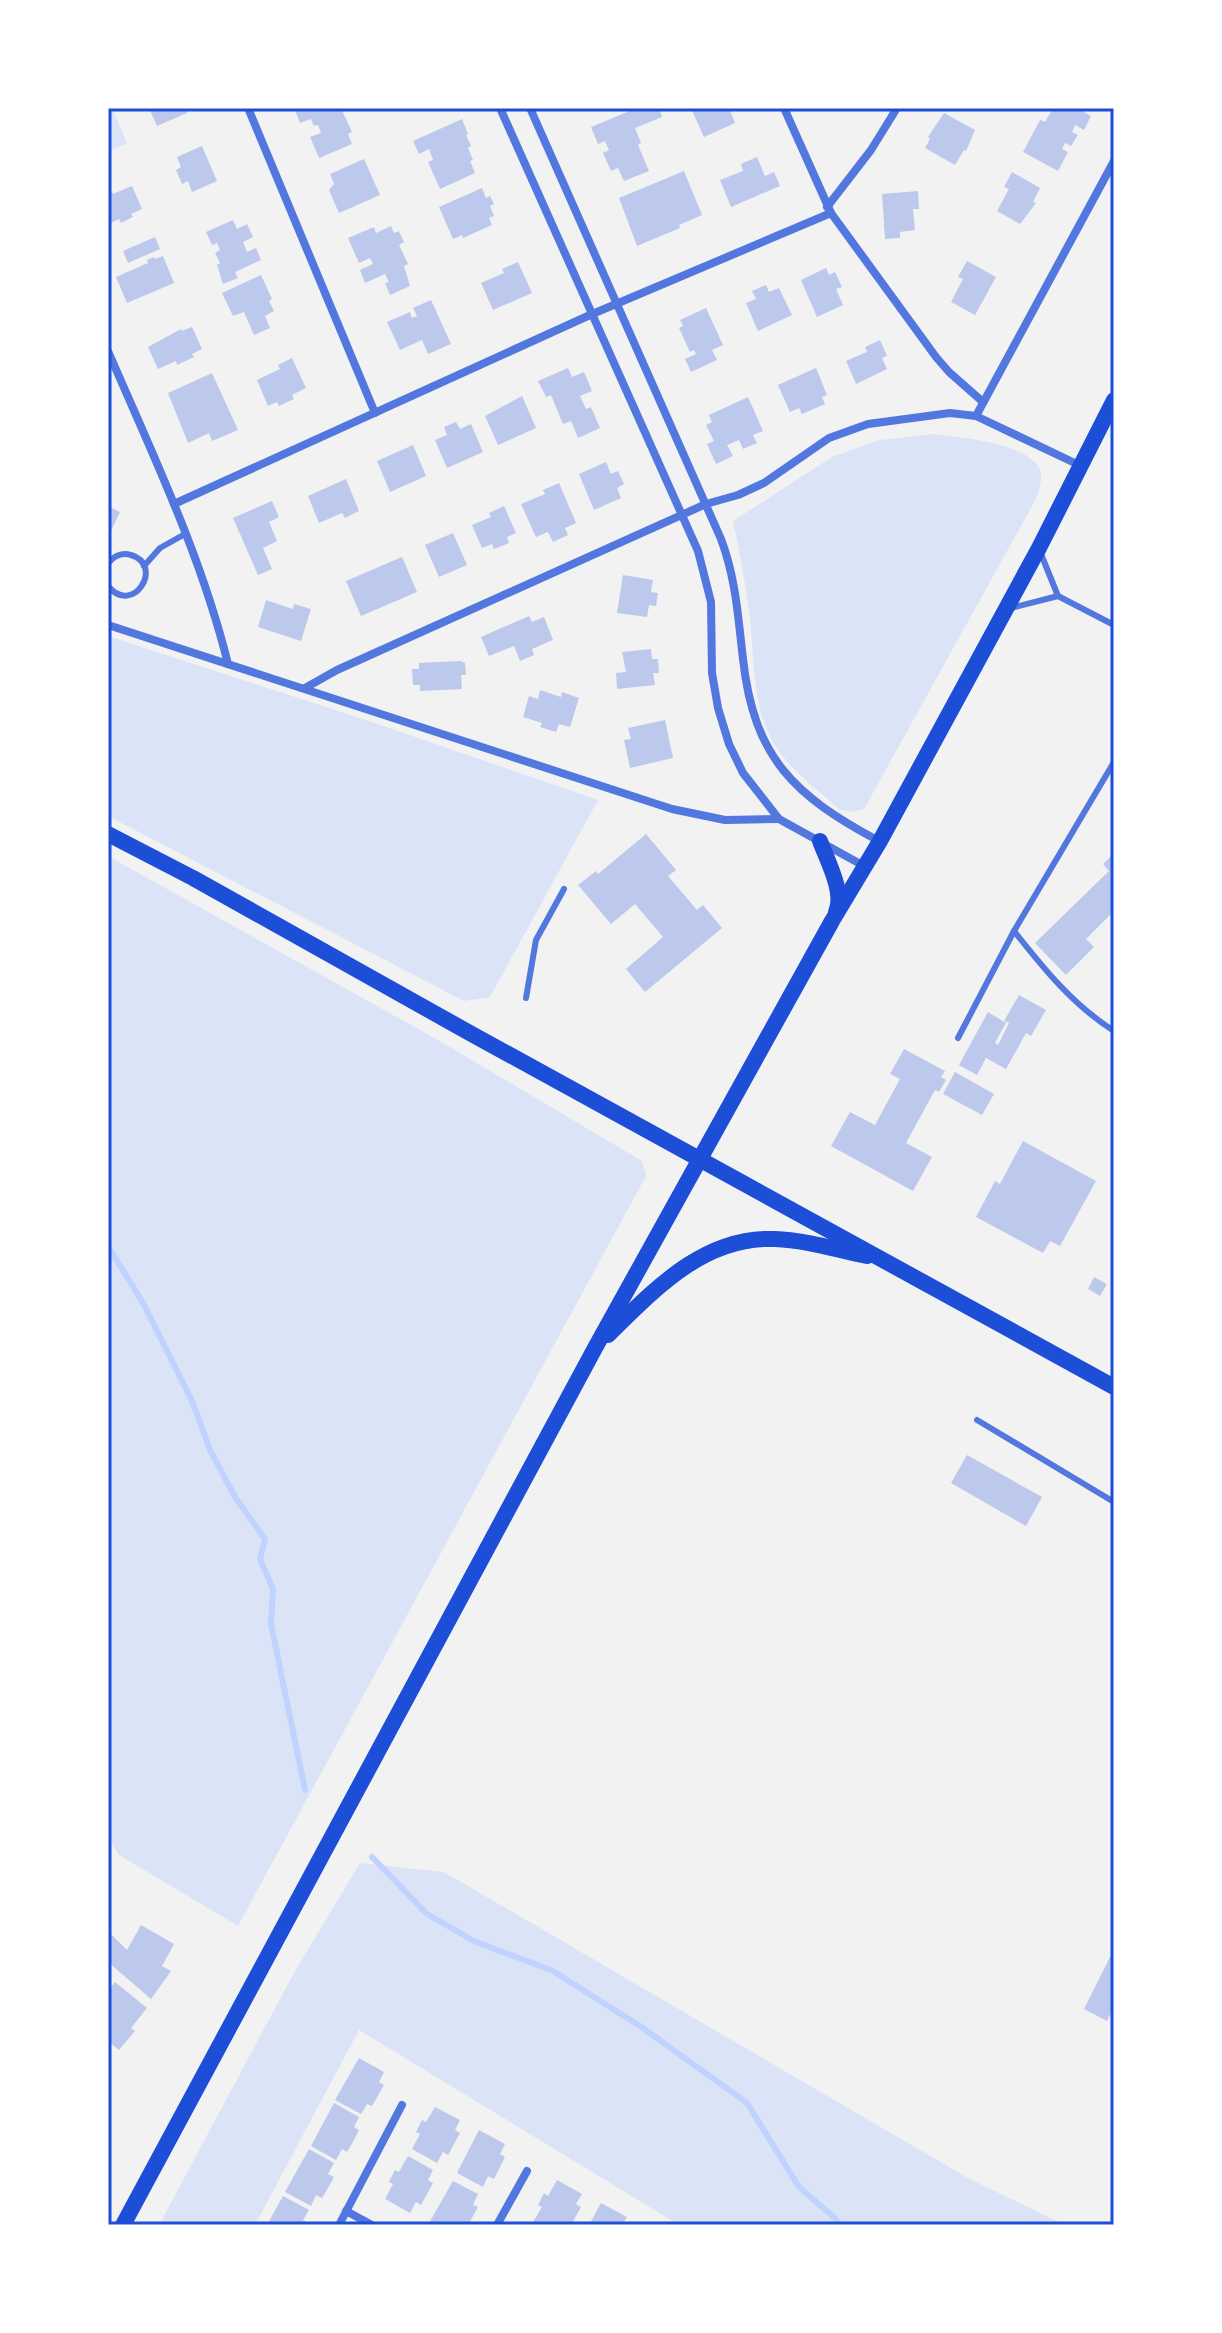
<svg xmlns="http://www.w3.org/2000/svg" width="1222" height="2333" viewBox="0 0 1222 2333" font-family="Lato,sans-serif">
<rect width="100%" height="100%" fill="#f2f2f2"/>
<g fill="#dbe4f7">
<polygon points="108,108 112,108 127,143 108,152"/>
<path d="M934,434C960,437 1026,443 1039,468C1044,477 1039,490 1036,499L864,809L853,812L839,809C820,792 797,775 781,754C751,715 755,664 750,618C746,585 740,553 733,521L832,457L879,440Z"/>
<polygon points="108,636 366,720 598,800 490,997 464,1001 108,816"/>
<polygon points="108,856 438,1040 642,1161 646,1176 238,1926 119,1855 108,1837"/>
<polygon points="360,1863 444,1872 968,2178 1065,2225 679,2225 359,2030 255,2225 159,2225 295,1971"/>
</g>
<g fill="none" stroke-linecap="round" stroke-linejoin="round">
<g stroke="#bfd3fe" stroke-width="6">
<polyline points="108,1246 143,1303 193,1403 210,1450 235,1497 265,1539 260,1559 273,1589 271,1624 305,1790"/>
<polyline points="372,1857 427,1914 474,1941 553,1971 643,2028 747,2103 799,2187 836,2219 838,2225"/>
</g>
</g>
<g fill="#bdc9ec">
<polygon points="149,108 185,108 187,113 157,126"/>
<polygon points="294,108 341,108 352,132 348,134 352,144 319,158 310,137 321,133 318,125 314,126 311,119 300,123"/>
<polygon points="637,108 659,108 662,117 635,128 641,143 638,145 649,171 624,181 618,168 611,171 603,153 609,150 605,141 598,144 591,127"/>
<polygon points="691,108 729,108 735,123 704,137"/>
<polygon points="1053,108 1077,108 1091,116 1084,130 1075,125 1072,132 1078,135 1071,146 1065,143 1062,149 1068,152 1058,171 1023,152 1040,120 1045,122"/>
<polygon points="944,113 975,130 966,151 964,150 955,165 925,148 930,139 928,137"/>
<polygon points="462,119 468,134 466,135 471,146 468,148 473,160 470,161 475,173 440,189 428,162 433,160 429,149 419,154 413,141"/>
<polygon points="202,146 217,181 192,192 188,181 182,184 176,170 181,167 177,157"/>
<polygon points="757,157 765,176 774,172 780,186 731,207 720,180 743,171 741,164"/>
<polygon points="364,159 380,195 339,213 329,190 334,184 330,174"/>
<polygon points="684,171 702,215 679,225 680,228 637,246 619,198"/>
<polygon points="1012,172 1040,188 1033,202 1036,203 1020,224 997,211 1009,189 1004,187"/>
<polygon points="132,186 142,209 131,214 133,217 121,223 119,219 108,224 108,193 112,191 113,194"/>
<polygon points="482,188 486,198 490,196 494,204 490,206 494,216 489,218 492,225 463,238 462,235 453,239 439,207"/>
<polygon points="918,191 919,209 913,209 915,230 900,232 900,238 885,239 882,194"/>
<polygon points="233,220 237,229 247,224 253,237 243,242 247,252 256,248 261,260 235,272 238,278 223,284 217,265 220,263 215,253 220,250 217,243 212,245 206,232"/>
<polygon points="391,226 394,233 399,231 404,242 399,245 408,264 404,266 410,286 390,295 385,283 389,282 385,274 365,283 360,270 373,264 370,258 359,263 348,238 374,227 376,233"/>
<polygon points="155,237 160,249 128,263 123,251"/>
<polygon points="163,256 174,283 127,303 116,277 148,263 147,260 154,257 155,259"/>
<polygon points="967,261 996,277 975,315 951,302 963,279 958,277"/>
<polygon points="518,262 532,293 493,310 481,283 504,273 502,269"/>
<polygon points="826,268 829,275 835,272 842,287 836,289 843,305 817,317 801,280"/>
<polygon points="261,275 272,299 269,301 274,311 265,316 270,328 254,335 244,312 233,316 222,293"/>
<polygon points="766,285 769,292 779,288 792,315 758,331 746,303 756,299 752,291"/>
<polygon points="431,300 451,344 428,354 422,340 400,350 387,322 410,312 412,318 417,316 413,308"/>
<polygon points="706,308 723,345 712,350 717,360 691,372 685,359 696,354 694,350 690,352 679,328 683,326 680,320"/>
<polygon points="192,327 202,349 192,354 194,357 177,365 176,361 158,369 148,347 181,329 182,331"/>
<polygon points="880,340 887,356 882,358 887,369 856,384 846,361 867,352 865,347"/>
<polygon points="292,358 306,388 292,395 294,399 279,406 277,402 268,406 257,380 280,369 278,365"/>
<polygon points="568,368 572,377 584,372 592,391 580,396 586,409 591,407 600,428 578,438 571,421 563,424 551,395 546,397 538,381"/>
<polygon points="816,368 827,395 822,397 825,404 802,414 799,408 790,412 778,385"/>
<polygon points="212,373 238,430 212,441 209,433 188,443 168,393"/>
<polygon points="522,396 536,428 498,445 485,416"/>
<polygon points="748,397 763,431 753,435 757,443 743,449 739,440 727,445 733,456 716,464 707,444 714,441 706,425 712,422 709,415"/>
<polygon points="456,422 460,429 471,424 483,452 447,468 435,440 447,435 444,427"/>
<polygon points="413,445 426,476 390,492 377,461"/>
<polygon points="606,462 611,474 618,471 624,484 617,488 621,498 594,510 579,474"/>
<polygon points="346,479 359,511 345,518 342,513 319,523 308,496"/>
<polygon points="559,483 576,523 565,528 568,535 553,542 548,532 536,537 521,504 545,494 543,490"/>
<polygon points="108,499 112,508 120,512 108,537"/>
<polygon points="272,501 279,517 269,522 277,541 263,548 272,569 258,575 233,518"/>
<polygon points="504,506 516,533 507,537 509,543 494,549 492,544 482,548 472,525 491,517 489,513"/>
<polygon points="453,533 467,565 439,577 425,545"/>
<polygon points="402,557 417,592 361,616 346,581"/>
<polygon points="623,575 653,580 651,592 658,593 656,606 649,605 647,617 617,613"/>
<polygon points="266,600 293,609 294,604 311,609 301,641 258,627"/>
<polygon points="529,616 532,622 544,617 553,640 532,649 534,655 520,661 514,646 489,656 481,637"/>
<polygon points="651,649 652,659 658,659 659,673 653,673 655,685 617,689 616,673 626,672 622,652"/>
<polygon points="460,661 465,663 466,675 461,675 462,689 420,691 420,685 413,685 412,669 419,669 419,663"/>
<polygon points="540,690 561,697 562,692 579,698 570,727 559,724 556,732 540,727 542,723 523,717 529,696 538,699"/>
<polygon points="665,720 673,758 630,768 624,740 631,739 628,728"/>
<polygon points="646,834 676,870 668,876 697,910 703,905 722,928 645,992 626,969 663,937 635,904 611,924 578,885 596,871 598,874"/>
<polygon points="1114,853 1114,911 1086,939 1094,947 1066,975 1035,943 1109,871 1103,864"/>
<polygon points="1019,995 1046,1010 1031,1036 1026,1033 1006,1069 986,1058 977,1075 959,1065 988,1012 1006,1023 995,1043 998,1045 1009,1023 1004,1021"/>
<polygon points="904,1049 945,1071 941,1077 946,1080 939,1092 935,1090 906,1143 932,1157 913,1191 831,1146 850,1112 875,1125 900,1079 890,1074"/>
<polygon points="955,1072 994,1094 982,1115 943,1094"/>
<polygon points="1023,1141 1096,1181 1060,1246 1050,1241 1043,1253 976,1217 995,1181 1000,1184"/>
<polygon points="1094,1277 1107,1284 1100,1296 1088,1289"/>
<polygon points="967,1455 1042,1497 1026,1526 951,1483"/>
<polygon points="141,1925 174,1944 162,1966 171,1971 151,1999 108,1962 108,1931 127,1950"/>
<polygon points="1114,1949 1114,2007 1107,2021 1084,2009"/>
<polygon points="115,1982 147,2008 131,2028 135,2031 119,2050 108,2041 108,1991"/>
<polygon points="359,2058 384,2072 379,2082 384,2085 372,2106 367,2104 361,2114 335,2100"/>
<polygon points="334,2103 359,2117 354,2127 359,2130 353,2142 347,2152 342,2149 336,2160 311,2146"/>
<polygon points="435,2107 460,2120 455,2130 460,2133 448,2155 443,2152 437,2163 412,2149 420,2134 416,2132 422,2120 426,2122"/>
<polygon points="479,2130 505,2144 500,2154 505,2157 494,2179 488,2176 483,2187 457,2173"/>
<polygon points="309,2149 334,2163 328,2174 334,2177 328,2188 322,2198 316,2195 311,2206 285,2192"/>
<polygon points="408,2156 433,2170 428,2180 433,2183 421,2205 416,2202 410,2213 385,2199 393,2184 389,2182 395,2170 399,2172"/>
<polygon points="557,2180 582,2194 576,2204 581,2207 571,2225 538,2225 533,2222 542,2207 538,2205 544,2193 548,2196"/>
<polygon points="453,2181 478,2194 473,2205 478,2207 468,2225 434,2225 429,2223"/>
<polygon points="283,2196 309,2210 303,2220 308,2223 307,2225 267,2225"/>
<polygon points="601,2203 627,2217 622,2225 589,2225"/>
</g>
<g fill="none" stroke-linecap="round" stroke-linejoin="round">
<g stroke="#5277de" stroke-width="6">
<polyline points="1041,554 1058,596 1114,625"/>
<path d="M108,563C114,556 122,552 131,555C165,565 133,617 108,586"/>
<polyline points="144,566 160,548 185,534"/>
<polyline points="1011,608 1058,596"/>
<polyline points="1014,931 1114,762"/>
<polyline points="526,998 536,940 564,889"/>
<path d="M958,1038L1014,931C1044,969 1073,1005 1114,1031"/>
<polyline points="977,1420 1114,1502"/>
</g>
<g stroke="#5277de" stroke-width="8">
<polyline points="248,108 375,413"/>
<polyline points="500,108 698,551 711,602 712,673 718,708 729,744 743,773 779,819 864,866"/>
<path d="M530,108L721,539C736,579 738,617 743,659C754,759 795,796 879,841"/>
<polyline points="784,108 831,213 936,357 949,372 983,402"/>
<polyline points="827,207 871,150 897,108"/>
<path d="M108,351C152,453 201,555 228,664"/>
<polyline points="976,416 1114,161"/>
<polyline points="174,504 590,315 831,213"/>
<polyline points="108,625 672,809 725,820 779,819"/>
<polyline points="305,688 337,670 706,504 738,495 764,483 829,438 868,424 950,413 976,416 1079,465"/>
<polyline points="346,2211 372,2225"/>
<polyline points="339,2225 402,2105"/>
<polyline points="497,2225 527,2171"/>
</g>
<g stroke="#1d4ed8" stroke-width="16">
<polyline points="108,834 193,878 468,1032 1114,1387"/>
<path d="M820,841C827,860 845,893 836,912"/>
<path d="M608,1335C655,1289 704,1236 775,1239C806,1240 837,1250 867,1256"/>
<polyline points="123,2225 595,1348 832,921 880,841 1039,548 1114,400"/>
</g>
</g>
<rect width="1222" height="2333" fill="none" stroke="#ffffff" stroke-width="220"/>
<rect x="110" y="110" width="1002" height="2113" fill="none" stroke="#1d4ed8" stroke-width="3"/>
</svg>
